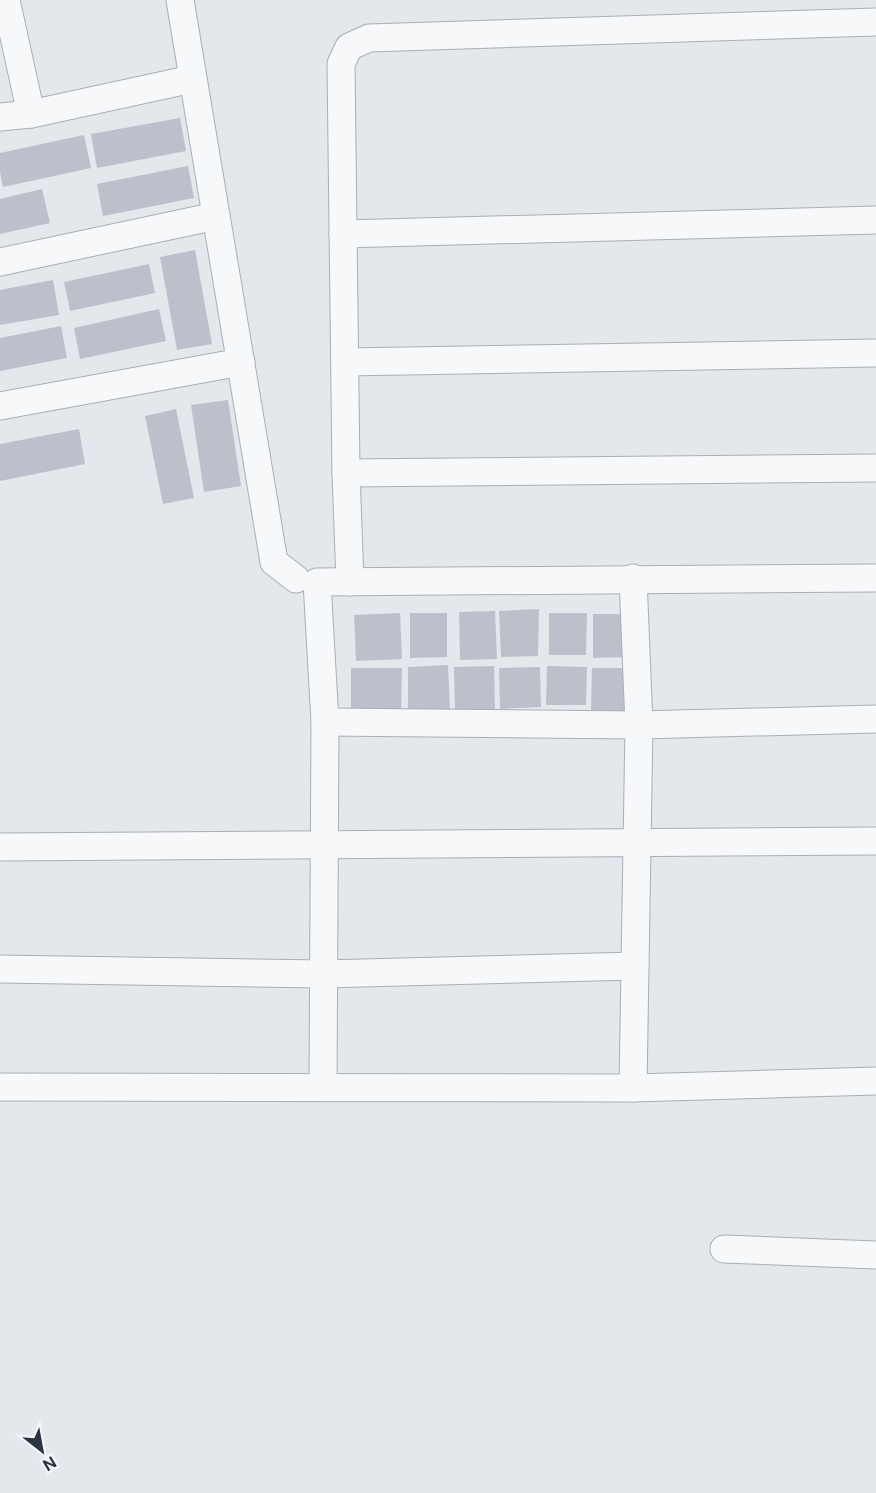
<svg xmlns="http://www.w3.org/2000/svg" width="876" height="1493" viewBox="0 0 876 1493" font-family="'Public Sans',sans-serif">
<rect width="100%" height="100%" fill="#e4e7ec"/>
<g fill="#bbc0ca">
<polygon points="180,118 186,151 97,168 91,134"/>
<polygon points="84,135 91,168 3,187 0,172 0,153"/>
<polygon points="188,166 194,198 103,216 97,184"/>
<polygon points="42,189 50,223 0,234 0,199"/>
<polygon points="195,250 212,344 177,350 160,257"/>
<polygon points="149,264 155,293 70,311 64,282"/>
<polygon points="53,280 59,315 0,325 0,290"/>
<polygon points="159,309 166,341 80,359 74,328"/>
<polygon points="61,326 67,358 0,371 0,338"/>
<polygon points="228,400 241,486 204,492 191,405"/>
<polygon points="176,409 194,498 163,504 145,416"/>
<polygon points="79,429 85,464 0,481 0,444"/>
<polygon points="539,609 538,656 501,657 499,611"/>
<polygon points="495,611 497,659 460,660 459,612"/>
<polygon points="400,613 402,659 356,661 354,615"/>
<polygon points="410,613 447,613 447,657 410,658"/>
<polygon points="549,613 587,613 586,655 549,655"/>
<polygon points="593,614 631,614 631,657 593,658"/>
<polygon points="448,665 450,711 408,712 408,667"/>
<polygon points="494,666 495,711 455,711 454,667"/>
<polygon points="547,666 587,667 586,705 546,705"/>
<polygon points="540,667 541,707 500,709 499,668"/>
<polygon points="351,668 402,668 401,713 351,712"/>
<polygon points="592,668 631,668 631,712 591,712"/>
</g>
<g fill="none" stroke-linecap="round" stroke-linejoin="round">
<g stroke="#a9aeb7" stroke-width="29">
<g id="minor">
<polyline points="6,0 31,114"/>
<polyline points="180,0 274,562 296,579"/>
<polyline points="0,117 31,114 192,79"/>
<polyline points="343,234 876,220"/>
<polyline points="0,262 216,216"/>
<polyline points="345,362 876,353"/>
<polyline points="0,406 241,362"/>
<polyline points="346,473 876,468"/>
<polyline points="350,582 346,473 341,64 349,47 369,38 876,22"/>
<polyline points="325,722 639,725 876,719"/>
<polyline points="0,847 876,841"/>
<polyline points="0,969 323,974 635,966"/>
<polyline points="323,1086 325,722 317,582 876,578"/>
<polyline points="0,1087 633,1088 876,1081"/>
<polyline points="633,1088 639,725 633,578"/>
<polyline points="724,1249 876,1255"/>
</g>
</g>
<use href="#minor" stroke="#f7f8fa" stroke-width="27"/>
</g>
<g transform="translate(42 1451) rotate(149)" stroke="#f4f6f9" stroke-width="4.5" paint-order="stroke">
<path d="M0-4.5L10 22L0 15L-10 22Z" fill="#2b3445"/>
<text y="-9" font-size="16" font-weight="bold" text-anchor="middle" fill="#2b3445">N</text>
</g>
</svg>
